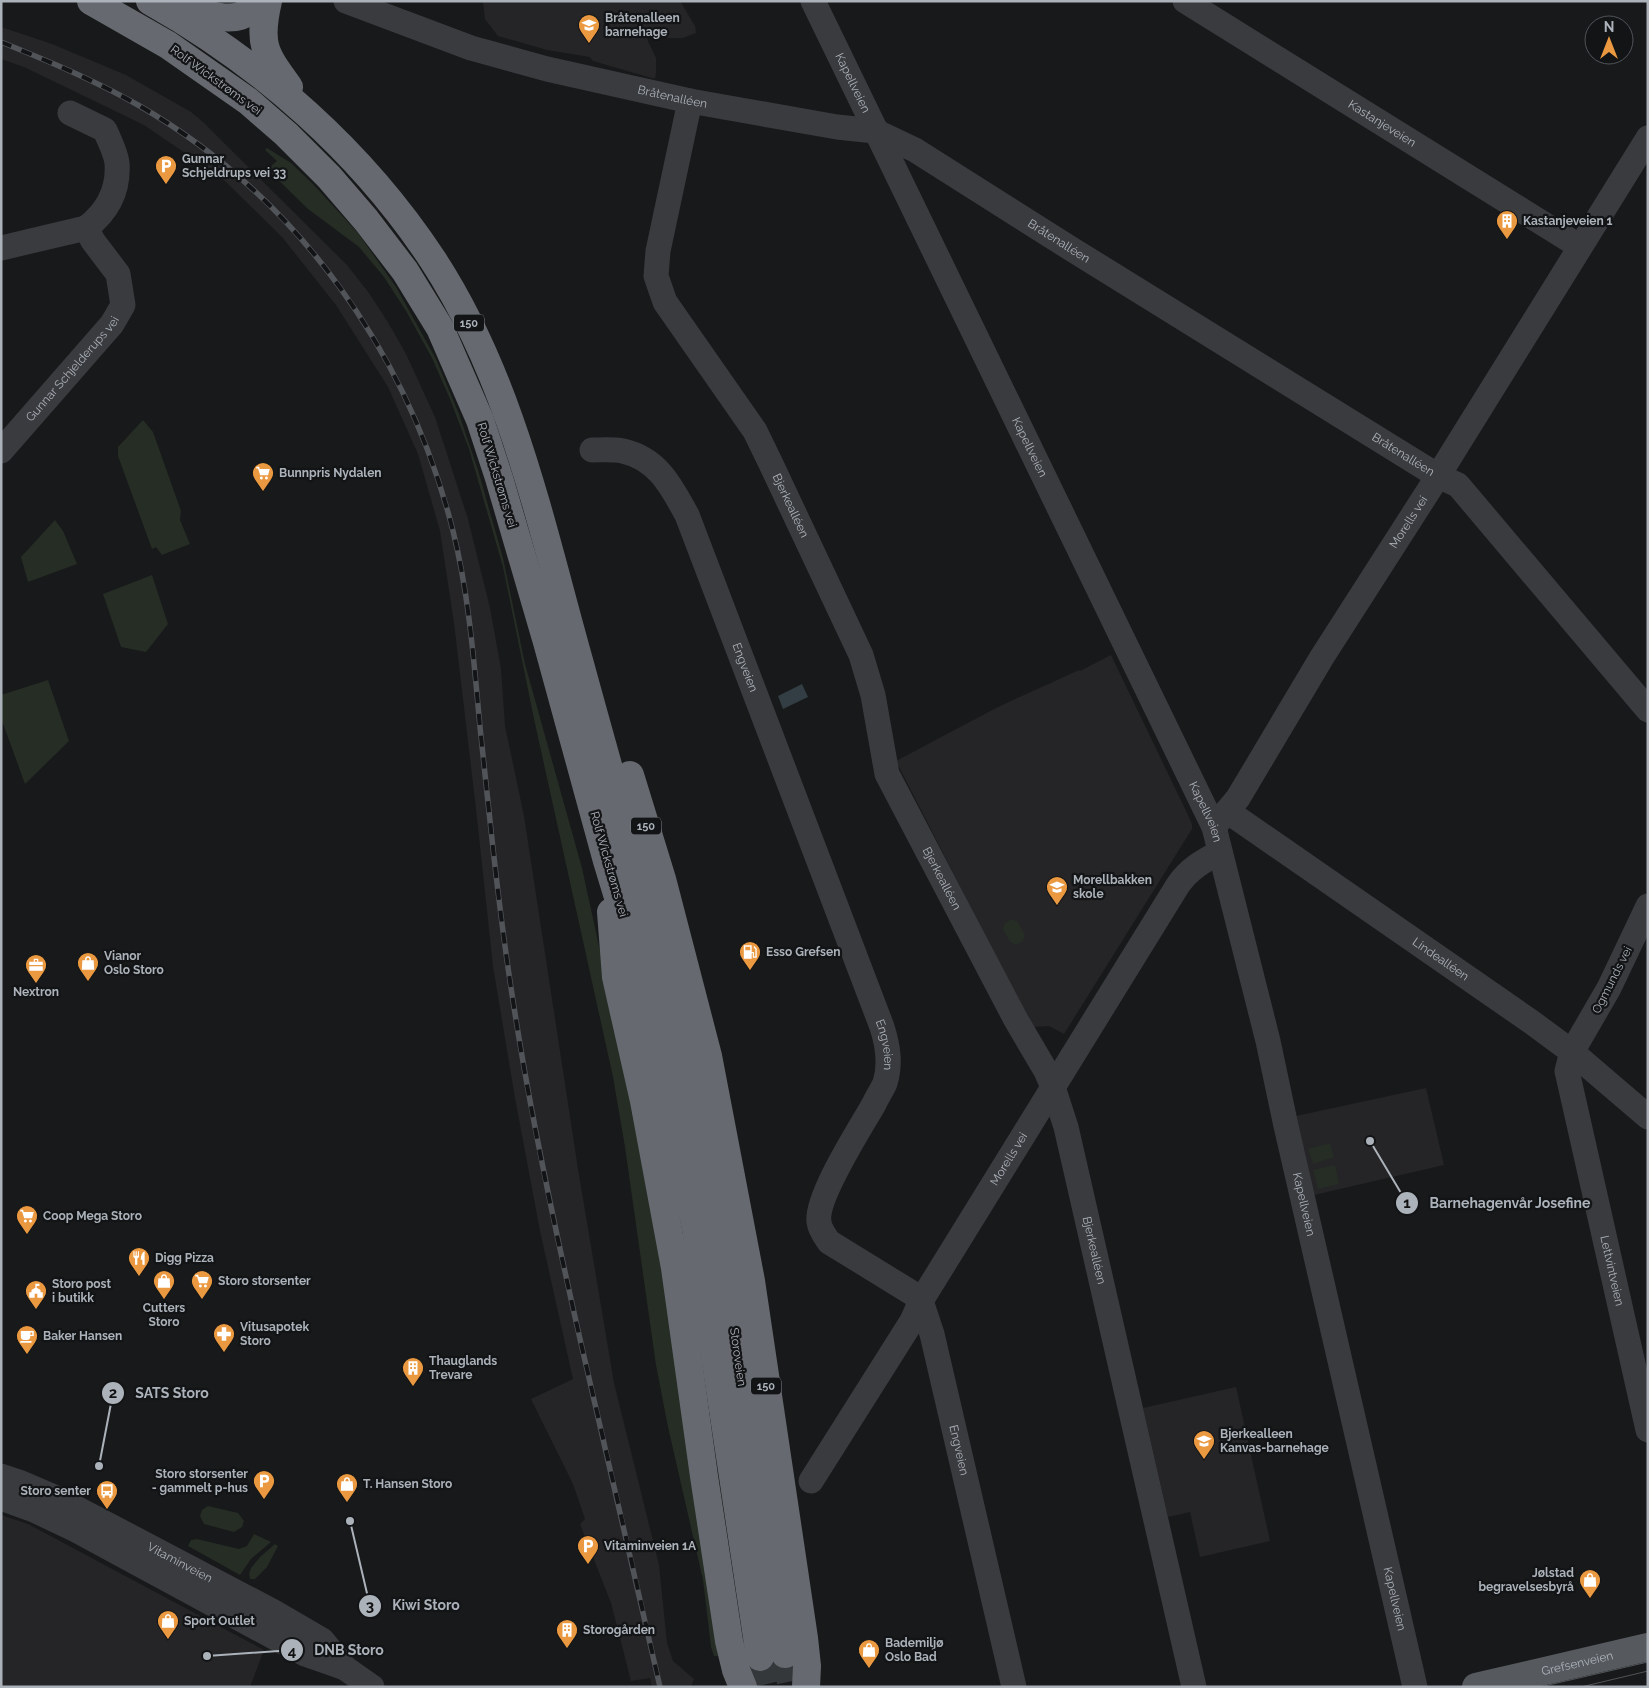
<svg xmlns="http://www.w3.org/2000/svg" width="1649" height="1688" viewBox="0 0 1649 1688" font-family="Raleway,sans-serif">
<rect width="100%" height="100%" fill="#18191a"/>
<g fill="#252527">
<polygon points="483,1 680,1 695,26 696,33 683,38 658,38 655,33 647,39 656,58 656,73 655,79 593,61 590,57 547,50 498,36 485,19"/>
<polygon points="1,27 52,44 126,75 191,112 204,123 347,265 369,293 389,324 406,354 435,417 468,519 490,608 501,669 505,726 524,816 578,1169 614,1383 659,1565 667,1643 673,1661 694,1679 691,1687 652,1687 650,1678 631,1681 611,1603 580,1524 585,1519 573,1484 531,1399 573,1379 540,1231 515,1098 493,966 476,809 454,623 440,531 418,454 388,387 336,305 282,237 223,179 144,125 24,67 1,59"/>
<polygon points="1111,655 1187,813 1192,824 1192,829 1064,1034 1049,1026 1032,1027 896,761 998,707 1079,670 1080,671"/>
<polygon points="1426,1088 1444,1165 1314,1195 1296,1116"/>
<polygon points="1236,1387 1270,1541 1200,1557 1190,1512 1168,1517 1143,1408"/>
<polygon points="1,1515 28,1524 264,1650 250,1687 1,1687"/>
</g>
<g fill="#252d25">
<polygon points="267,148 291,163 313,184 358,233 396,287 436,359 459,414 478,470 503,558 525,664 582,868 646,1162 716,1630 718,1656 714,1656 711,1647 703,1580 668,1427 656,1365 625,1147 613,1077 534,719 503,567 469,449 450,399 432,358 406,311 384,277 359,247 308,209 267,169 277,161 265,150"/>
<polygon points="143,420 153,432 181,511 180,520 190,544 162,555 156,547 152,549 118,456 118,447"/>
<polygon points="55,520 63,531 77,564 28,582 21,557"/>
<polygon points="152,575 168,624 146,652 121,647 103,594"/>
<polygon points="48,680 69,741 25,784 1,718 1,695"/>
<polygon points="1012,919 1018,922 1025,935 1023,941 1016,945 1010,942 1003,929 1005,923"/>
<polygon points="1330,1143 1334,1157 1313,1164 1308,1149"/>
<polygon points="1335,1165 1339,1184 1318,1189 1313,1170"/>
<polygon points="208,1506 238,1513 244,1521 242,1527 234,1532 204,1524 200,1516 202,1510"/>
<polygon points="254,1534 271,1542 251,1559 240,1575 188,1546 191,1540 197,1539 239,1549 247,1546"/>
<polygon points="275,1544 278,1546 267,1567 255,1579 250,1579 249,1574 251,1568 260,1557"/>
</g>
<polygon fill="#323e43" points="802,684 808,697 783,709 778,696"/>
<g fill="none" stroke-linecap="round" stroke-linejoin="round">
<g stroke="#35383a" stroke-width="28" stroke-dasharray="28 14" stroke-linecap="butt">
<polyline points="785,1654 792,1687"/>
<polyline points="760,1657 767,1687"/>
</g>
<g stroke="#3a3b3f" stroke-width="25">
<path id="s1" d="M346,1L471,48L547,69L690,101L837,127L875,131L915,150L1073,250L1438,476L1458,485L1648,710"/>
<path id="s2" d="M813,1L1214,827L1268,1041L1286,1126L1415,1687"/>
<path id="s3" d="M1185,1L1579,246"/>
<path id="s4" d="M690,101L658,251L656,276L665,302L755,431L771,464L861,655L873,695L887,774L1016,1020L1046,1071L1053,1087L1066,1127L1194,1687"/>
<polyline points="1,248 86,228"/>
<path id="s5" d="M592,450C602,450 613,449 623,451C658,459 671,486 687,515L882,1027C888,1046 891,1064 885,1083C882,1090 877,1097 874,1104C861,1127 815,1198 819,1222C820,1230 825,1236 829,1242L912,1293L921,1301L932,1334L1014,1687"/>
<path id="s6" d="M1,451L112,324L123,305L118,274L93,241L86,228C107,212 119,191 117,163C116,153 109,140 105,130L70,113"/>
<path id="s7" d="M1227,811L1530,1021L1572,1052L1648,1117"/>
<path id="s8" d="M1214,827L1238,798L1322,657L1438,476L1648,138"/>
<path id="s9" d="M1648,906L1609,988L1572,1052L1567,1071L1648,1430"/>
<path id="s10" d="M1,1476L19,1482L61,1500L274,1612L322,1640L345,1668L372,1687"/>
<path id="s11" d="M811,1481L912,1321L921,1301L1178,885C1189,869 1203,861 1220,852"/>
<polyline points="1,1498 34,1510 76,1530 305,1654 345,1668"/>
</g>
<path stroke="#56595e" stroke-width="28" id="s12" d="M1476,1687L1648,1647"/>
<g stroke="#666a70" stroke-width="28">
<polyline points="91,1 168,45 248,101 286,134 329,177 366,220 405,271 440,328 480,420 499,478 547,642 607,861 641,973 651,1012 696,1229 760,1657"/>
<path d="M150,1C262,64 362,152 433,260C512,381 541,526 580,664C606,759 633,853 658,948C670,996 684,1043 694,1091C714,1187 727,1285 742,1382C755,1473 770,1564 785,1654"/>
<path d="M268,1C258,44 264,53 289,87"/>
<path d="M174,5C191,10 223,22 240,16C249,13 257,7 264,1"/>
<polyline points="630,775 662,879 708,1056 751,1281 804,1638 807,1666 806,1687"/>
<polyline points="611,912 616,977 644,1101 675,1268 704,1476 729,1641 736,1670 743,1687"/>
</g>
<g stroke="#515458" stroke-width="1">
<polyline points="1540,1687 1648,1662"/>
<polyline points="1581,1687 1648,1671"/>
</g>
<g stroke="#515458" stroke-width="5.5">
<path id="rail" d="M1,42C48,61 94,80 138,105C298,197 408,353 453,531C469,595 474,662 480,727C490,820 499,914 514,1007C531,1118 555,1229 580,1339C607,1455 634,1571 660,1687"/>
</g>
<use href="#rail" stroke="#131416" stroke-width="4" stroke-dasharray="11" stroke-linecap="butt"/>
</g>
<defs>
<g id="school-pin" transform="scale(1.125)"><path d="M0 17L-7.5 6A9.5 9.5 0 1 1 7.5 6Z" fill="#ea9941" stroke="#131416"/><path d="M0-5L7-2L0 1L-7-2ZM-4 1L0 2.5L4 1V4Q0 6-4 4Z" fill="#fff"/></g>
<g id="parking-pin" transform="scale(1.125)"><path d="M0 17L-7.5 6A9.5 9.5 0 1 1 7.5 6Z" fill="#ea9941" stroke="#131416"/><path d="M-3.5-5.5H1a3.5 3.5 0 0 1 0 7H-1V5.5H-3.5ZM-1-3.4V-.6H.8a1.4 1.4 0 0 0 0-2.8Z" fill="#fff"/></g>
<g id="building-pin" transform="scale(1.125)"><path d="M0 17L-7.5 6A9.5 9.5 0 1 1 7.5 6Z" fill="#ea9941" stroke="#131416"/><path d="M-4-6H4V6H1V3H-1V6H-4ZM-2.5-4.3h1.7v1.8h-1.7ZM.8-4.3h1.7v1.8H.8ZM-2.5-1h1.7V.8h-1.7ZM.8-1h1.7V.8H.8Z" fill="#fff"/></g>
<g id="supermarket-pin" transform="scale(1.125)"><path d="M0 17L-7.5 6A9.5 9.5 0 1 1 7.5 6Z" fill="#ea9941" stroke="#131416"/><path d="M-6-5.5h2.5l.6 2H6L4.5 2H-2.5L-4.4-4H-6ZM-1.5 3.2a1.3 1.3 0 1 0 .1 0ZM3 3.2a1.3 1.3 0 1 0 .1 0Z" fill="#fff"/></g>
<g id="fuel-pin" transform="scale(1.125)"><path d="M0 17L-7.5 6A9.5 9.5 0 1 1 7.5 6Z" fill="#ea9941" stroke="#131416"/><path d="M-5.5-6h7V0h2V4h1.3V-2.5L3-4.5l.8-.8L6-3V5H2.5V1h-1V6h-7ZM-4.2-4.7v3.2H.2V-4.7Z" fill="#fff"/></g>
<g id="shop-pin" transform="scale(1.125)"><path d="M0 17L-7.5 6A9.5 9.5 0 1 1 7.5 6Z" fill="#ea9941" stroke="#131416"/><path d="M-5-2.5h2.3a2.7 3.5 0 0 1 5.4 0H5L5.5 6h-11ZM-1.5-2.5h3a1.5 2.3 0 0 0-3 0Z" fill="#fff"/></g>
<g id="office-pin" transform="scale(1.125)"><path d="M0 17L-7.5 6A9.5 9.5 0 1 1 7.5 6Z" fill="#ea9941" stroke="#131416"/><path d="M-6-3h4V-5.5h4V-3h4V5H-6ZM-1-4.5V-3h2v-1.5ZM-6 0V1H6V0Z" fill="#fff"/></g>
<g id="restaurant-pin" transform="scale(1.125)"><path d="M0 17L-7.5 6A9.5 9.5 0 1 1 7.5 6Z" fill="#ea9941" stroke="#131416"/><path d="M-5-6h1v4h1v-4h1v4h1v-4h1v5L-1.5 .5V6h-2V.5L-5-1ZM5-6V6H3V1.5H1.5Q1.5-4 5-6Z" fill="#fff"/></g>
<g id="civic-pin" transform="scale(1.125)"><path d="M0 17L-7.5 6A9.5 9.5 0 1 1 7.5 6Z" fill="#ea9941" stroke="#131416"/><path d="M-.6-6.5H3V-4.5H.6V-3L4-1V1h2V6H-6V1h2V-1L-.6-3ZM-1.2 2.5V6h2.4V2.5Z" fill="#fff"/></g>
<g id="pharmacy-pin" transform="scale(1.125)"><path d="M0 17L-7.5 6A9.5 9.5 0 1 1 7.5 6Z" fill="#ea9941" stroke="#131416"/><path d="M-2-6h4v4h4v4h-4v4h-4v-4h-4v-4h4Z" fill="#fff"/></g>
<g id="cafe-pin" transform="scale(1.125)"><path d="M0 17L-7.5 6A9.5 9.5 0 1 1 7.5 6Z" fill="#ea9941" stroke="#131416"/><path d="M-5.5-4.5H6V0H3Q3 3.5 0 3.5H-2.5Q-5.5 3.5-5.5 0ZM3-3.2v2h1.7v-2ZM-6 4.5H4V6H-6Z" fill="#fff"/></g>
<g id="bus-pin" transform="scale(1.125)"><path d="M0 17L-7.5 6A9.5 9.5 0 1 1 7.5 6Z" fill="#ea9941" stroke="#131416"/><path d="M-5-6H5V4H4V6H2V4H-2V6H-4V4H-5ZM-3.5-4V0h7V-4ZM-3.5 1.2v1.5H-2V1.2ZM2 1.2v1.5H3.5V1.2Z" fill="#fff"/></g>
</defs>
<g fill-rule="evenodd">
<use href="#school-pin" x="589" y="25"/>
<use href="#parking-pin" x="166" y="166"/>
<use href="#building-pin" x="1507" y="221"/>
<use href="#supermarket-pin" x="263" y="473"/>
<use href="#school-pin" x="1057" y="887"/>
<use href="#fuel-pin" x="750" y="952"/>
<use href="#shop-pin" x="88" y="963"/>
<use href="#office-pin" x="36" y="965"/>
<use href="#supermarket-pin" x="27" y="1216"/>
<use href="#restaurant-pin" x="139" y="1258"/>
<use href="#shop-pin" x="164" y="1281"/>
<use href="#supermarket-pin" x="202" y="1281"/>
<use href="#civic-pin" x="36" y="1291"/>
<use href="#pharmacy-pin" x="224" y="1334"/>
<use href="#cafe-pin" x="27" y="1336"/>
<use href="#building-pin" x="413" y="1368"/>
<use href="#school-pin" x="1204" y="1441"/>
<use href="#parking-pin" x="264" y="1481"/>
<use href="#shop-pin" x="347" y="1484"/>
<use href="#bus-pin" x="107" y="1491"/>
<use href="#parking-pin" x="588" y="1546"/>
<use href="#shop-pin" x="1590" y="1580"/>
<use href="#shop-pin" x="168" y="1621"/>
<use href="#building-pin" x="567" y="1630"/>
<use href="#shop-pin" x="869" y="1650"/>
</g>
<g text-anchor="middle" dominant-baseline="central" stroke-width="4.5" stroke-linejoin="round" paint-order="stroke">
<g fill="#131416" stroke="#7d8389" stroke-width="1">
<rect x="454" y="314.5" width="30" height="17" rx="4"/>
<rect x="631" y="817.5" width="30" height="17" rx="4"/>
<rect x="751" y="1377.5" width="30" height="17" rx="4"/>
</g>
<g font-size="11" font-weight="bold" fill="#abb2ba">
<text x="469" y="323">150</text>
<text x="646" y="826">150</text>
<text x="766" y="1386">150</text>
</g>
<g font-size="12" font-weight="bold" fill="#abb2ba" stroke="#131416" text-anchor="start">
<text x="605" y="18">Bråtenalleen<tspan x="605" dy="14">barnehage</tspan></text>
<text x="182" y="159">Gunnar<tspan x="182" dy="14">Schjeldrups vei 33</tspan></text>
<text x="1523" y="221">Kastanjeveien 1</text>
<text x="279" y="473">Bunnpris Nydalen</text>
<text x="1073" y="880">Morellbakken<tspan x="1073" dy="14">skole</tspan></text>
<text x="766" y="952">Esso Grefsen</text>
<text x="104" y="956">Vianor<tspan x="104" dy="14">Oslo Storo</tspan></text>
<text x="36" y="992" text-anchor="middle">Nextron</text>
<text x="43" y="1216">Coop Mega Storo</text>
<text x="155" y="1258">Digg Pizza</text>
<text x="218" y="1281">Storo storsenter</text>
<text x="52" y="1284">Storo post<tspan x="52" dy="14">i butikk</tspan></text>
<text x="164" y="1308" text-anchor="middle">Cutters<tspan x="164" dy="14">Storo</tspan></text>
<text x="240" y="1327">Vitusapotek<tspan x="240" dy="14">Storo</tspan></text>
<text x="43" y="1336">Baker Hansen</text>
<text x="429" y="1361">Thauglands<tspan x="429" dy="14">Trevare</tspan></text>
<text x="1220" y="1434">Bjerkealleen<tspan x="1220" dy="14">Kanvas-barnehage</tspan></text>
<text x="248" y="1474" text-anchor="end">Storo storsenter<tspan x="248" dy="14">- gammelt p-hus</tspan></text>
<text x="363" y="1484">T. Hansen Storo</text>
<text x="91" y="1491" text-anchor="end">Storo senter</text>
<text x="604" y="1546">Vitaminveien 1A</text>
<text x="1574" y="1573" text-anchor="end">Jølstad<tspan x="1574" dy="14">begravelsesbyrå</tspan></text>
<text x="184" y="1621">Sport Outlet</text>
<text x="583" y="1630">Storogården</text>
<text x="885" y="1643">Bademiljø<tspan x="885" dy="14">Oslo Bad</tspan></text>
</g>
<g font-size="12" fill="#abb2ba" stroke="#131416">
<text transform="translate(216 80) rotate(36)">Rolf Wickstrøms vei</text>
<text stroke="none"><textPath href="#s2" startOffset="91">Kapellveien</textPath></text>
<text stroke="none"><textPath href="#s1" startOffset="341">Bråtenalléen</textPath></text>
<text stroke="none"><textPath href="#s3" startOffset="232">Kastanjeveien</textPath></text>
<text stroke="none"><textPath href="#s1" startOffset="761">Bråtenalléen</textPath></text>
<text stroke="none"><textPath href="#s6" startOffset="109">Gunnar Schjelderups vei</textPath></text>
<text stroke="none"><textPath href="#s2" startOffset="496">Kapellveien</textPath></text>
<text stroke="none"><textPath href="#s1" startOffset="1166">Bråtenalléen</textPath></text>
<text transform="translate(497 475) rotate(73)">Rolf Wickstrøms vei</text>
<text stroke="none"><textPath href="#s4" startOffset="446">Bjerkealléen</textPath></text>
<text stroke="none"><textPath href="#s8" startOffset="362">Morells vei</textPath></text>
<text stroke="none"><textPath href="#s5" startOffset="288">Engveien</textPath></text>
<text stroke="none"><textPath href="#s2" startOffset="901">Kapellveien</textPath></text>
<text transform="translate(609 864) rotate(74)">Rolf Wickstrøms vei</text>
<text stroke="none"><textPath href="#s4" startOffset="851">Bjerkealléen</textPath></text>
<text stroke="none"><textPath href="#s7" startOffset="260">Lindealléen</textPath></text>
<text transform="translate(1612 980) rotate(-63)">Ogmunds vei</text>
<text stroke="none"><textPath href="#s5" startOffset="691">Engveien</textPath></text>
<text stroke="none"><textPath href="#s11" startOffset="378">Morells vei</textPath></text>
<text stroke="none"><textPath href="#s2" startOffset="1306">Kapellveien</textPath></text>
<text stroke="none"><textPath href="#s4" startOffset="1256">Bjerkealléen</textPath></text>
<text stroke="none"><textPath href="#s9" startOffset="389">Lettvintveien</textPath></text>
<text transform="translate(738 1357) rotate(82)">Storoveien</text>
<text stroke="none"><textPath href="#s5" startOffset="1171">Engveien</textPath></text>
<text stroke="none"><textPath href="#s10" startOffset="199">Vitaminveien</textPath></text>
<text stroke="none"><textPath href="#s2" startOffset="1711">Kapellveien</textPath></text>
<text stroke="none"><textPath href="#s12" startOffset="104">Grefsenveien</textPath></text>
</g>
</g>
<path fill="none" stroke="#abb2ba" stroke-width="2" d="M1370 1141L1407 1203M99 1466L113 1393M350 1521L370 1606M207 1656L292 1650"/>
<g fill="#abb2ba" stroke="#131416" stroke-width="2">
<circle cx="1370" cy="1141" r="5"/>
<circle cx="99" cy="1466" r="5"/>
<circle cx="350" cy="1521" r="5"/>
<circle cx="207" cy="1656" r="5"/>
<circle cx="1407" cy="1203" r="12"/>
<circle cx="113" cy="1393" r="12"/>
<circle cx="370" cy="1606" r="12"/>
<circle cx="292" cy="1650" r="12"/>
</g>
<g font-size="15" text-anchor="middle" font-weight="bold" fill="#111">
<text x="1407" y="1208">1</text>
<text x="113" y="1398">2</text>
<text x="370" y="1611">3</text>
<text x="292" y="1656">4</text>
</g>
<g font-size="14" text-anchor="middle" font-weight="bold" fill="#abb2ba" stroke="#131416" stroke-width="4.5" stroke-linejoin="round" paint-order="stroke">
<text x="1510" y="1208">Barnehagenvår Josefine</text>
<text x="172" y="1398">SATS Storo</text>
<text x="426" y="1610">Kiwi Storo</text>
<text x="349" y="1655">DNB Storo</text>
</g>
<rect width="1649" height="1688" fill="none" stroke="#abb2ba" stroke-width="5"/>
<g transform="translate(1609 40)"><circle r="24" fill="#131416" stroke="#505358"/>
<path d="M0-4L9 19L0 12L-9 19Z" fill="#ea9941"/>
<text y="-8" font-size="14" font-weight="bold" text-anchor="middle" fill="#abb2ba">N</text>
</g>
</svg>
